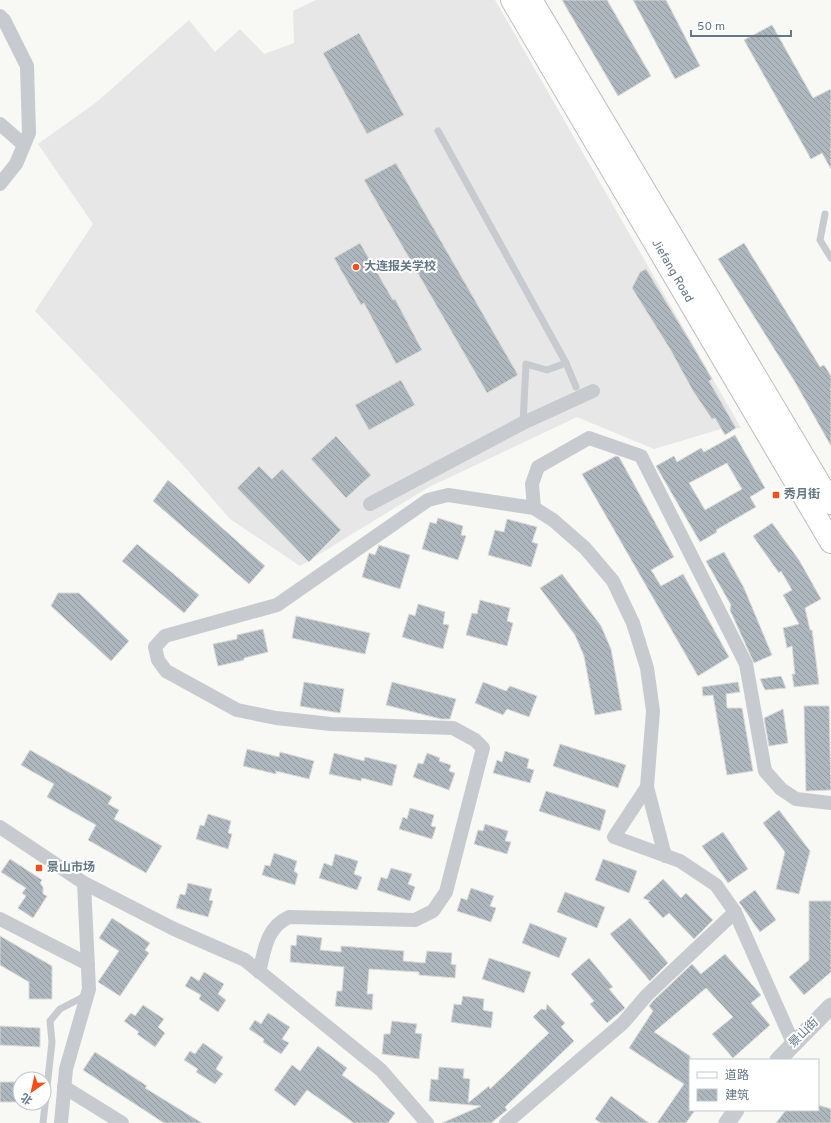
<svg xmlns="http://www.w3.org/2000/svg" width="831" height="1123" viewBox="0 0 831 1123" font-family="Overpass,'Noto Sans SC',sans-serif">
<defs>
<pattern id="building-back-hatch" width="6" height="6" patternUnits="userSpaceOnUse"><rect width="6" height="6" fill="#aeb7bd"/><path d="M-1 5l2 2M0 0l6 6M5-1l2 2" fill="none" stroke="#919a9f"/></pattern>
</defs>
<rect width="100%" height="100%" fill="#f8f8f5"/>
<polygon fill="#e6e7e6" points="316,0 495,0 741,428 721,429 654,449 577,417 429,487 300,566 230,519 183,465 35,311 93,224 38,144 98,101 189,20 215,52 240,29 264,54 294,43 293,11"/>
<g fill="url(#building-back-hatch)" stroke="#dadad7" fill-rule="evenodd">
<polygon points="562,0 607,0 651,76 618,96"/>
<polygon points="633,0 666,0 700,66 675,79"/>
<polygon points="772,25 813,98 831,89 831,169 822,153 811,159 744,40"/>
<polygon points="359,33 404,115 367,134 323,53"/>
<polygon points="396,163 518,375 487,393 364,180"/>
<polygon points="360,243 393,300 395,299 422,350 396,364 364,303 361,305 334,258"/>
<polygon points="744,243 820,367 824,365 831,376 831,446 795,382 718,259"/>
<polygon points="646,269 688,338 712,379 709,381 736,428 725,435 715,418 712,419 693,391 670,349 632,288 640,272"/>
<polygon points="401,380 415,405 369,430 355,405"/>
<path d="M735,435L765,488L750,497L756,507L716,530L717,532L700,542L656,466L674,456L677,462L701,448L704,452ZM727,463L742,489L705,510L689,483Z"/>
<polygon points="336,436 371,475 346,498 311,459"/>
<polygon points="616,456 619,457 674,557 651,570 661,586 683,574 729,657 698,676 582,474"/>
<polygon points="259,466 272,479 282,469 341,530 309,562 237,488"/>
<polygon points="168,480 265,566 249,584 153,501"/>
<polygon points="438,518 463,526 461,535 466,536 458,560 422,549 430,522 436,524"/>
<polygon points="507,519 537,527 532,542 538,544 531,567 488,555 495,530 504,532"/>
<polygon points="772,523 799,560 821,599 805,608 810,630 812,630 819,684 794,687 792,674 795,674 792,646 787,648 783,628 799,624 783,595 792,590 781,571 779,573 753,536"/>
<polygon points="137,544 199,595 184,613 122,561"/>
<polygon points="379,545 410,555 400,589 362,577 369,553 375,555"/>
<polygon points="724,552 744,588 772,655 754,663 730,610 731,605 706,561"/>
<polygon points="562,574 601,626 611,649 622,710 595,715 584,656 575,635 540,588"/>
<polygon points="58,593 79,593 129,641 111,661 51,606"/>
<polygon points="480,600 510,608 507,621 513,623 507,646 466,635 472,613 477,614"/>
<polygon points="418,604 445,612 443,624 449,625 443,649 402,637 409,614 415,616"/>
<polygon points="296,616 370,633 365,654 292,638"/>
<polygon points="263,629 268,652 244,658 244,660 218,666 213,644 237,639 237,635"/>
<polygon points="781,676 786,688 765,690 760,679"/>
<polygon points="304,682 344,689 340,713 300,706"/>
<polygon points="392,682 456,699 450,719 441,719 386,705"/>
<polygon points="483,682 506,691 510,686 537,696 529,717 507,709 503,715 475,703"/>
<polygon points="738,682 740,692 726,694 727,708 742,708 753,771 727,775 713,695 703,696 702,687"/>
<polygon points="804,706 829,706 831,790 806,791"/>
<polygon points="783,709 788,743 769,746 764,718"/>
<polygon points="560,744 626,765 618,788 553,766"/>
<polygon points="247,749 279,757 280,752 314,761 309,779 276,771 276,774 243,766"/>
<polygon points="30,750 112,797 108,804 119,810 114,819 162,846 146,873 88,840 96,825 47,797 54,784 21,765"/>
<polygon points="505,751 529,759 527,768 534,770 530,783 493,773 497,760 502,762"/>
<polygon points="334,753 364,761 365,757 397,765 392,786 362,778 361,781 329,774"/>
<polygon points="427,753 440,758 439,761 451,765 449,771 455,773 449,790 413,777 418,763 423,764"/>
<polygon points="546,791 606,810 600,831 539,811"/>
<polygon points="410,808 434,815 431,826 436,827 432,839 399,829 403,817 407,819"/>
<polygon points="779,810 810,851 799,894 776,889 785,852 763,823"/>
<polygon points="208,814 231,821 228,833 232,834 228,849 196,839 200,825 204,826"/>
<polygon points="485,824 508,831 505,841 511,842 507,854 474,844 478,830 483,831"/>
<polygon points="723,832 748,869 728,883 702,846"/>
<polygon points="274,853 297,861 294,871 298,874 295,885 262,875 265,865 270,866"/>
<polygon points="335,854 358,861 354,874 362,877 357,890 319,878 324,863 332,866"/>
<polygon points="10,859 42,880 40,883 43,887 43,894 47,896 33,918 18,908 26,896 22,893 26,888 1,872"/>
<polygon points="603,859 637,871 629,893 595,880"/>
<polygon points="391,868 412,874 408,884 415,887 410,901 377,890 381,877 387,879"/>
<polygon points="663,879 681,898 686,893 713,920 694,939 669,913 663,918 648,902 650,901 643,898"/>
<polygon points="188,883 212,889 209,900 213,901 208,917 176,908 180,894 185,895"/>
<polygon points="471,888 494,896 490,906 496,908 491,922 457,911 461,898 467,900"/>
<polygon points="755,890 776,920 760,932 739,902"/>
<polygon points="565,892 605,907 597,928 557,912"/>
<polygon points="809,901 831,901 831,972 804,995 789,977 809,960"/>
<polygon points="112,918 150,943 145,950 149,953 120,996 98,982 119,951 99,938"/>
<polygon points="630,918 668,963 650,981 610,934"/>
<polygon points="530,923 567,938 559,958 522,943"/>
<polygon points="297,935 322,938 320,950 341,952 341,946 404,951 403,961 425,963 427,951 452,953 451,964 456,965 455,978 419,975 419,972 369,969 367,994 373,994 372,1010 335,1006 337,991 342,991 344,967 290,962 291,945 296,946"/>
<polygon points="0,936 52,966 52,999 29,999 29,982 0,965"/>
<polygon points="725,954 761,995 751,1003 770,1025 733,1058 712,1034 733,1017 706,988 654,1032 690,1056 690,1110 695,1110 686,1123 657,1123 684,1084 629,1048 653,1011 649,1006 653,1001 692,964 701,974"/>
<polygon points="489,958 531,972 524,993 482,979"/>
<polygon points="589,958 613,987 609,989 625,1008 607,1023 590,1004 594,1001 571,974"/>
<polygon points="204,972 224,984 218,994 226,1000 218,1012 199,999 201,995 185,986 191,976 199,981"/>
<polygon points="463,996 484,999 483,1010 493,1012 491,1028 451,1022 454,1004 461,1005"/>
<polygon points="547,1004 565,1023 561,1027 574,1041 505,1107 507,1110 491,1123 442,1123 481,1106 429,1101 431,1079 438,1080 439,1067 464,1069 463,1078 470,1079 468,1103 489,1086 490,1089 549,1033 533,1017 541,1009 546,1010"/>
<polygon points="143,1005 164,1019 158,1027 165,1033 155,1047 137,1034 139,1032 124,1021 131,1013 135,1016"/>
<polygon points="268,1013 290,1027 282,1039 289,1043 281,1054 263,1042 264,1039 249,1029 255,1020 261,1024"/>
<polygon points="392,1021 417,1024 415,1033 422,1034 419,1059 382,1054 384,1034 390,1034"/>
<polygon points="0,1026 40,1028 40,1047 0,1045"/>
<polygon points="203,1043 223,1057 216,1069 223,1074 215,1084 196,1072 198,1069 184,1060 190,1051 195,1054"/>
<polygon points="318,1046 347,1068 342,1075 395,1113 388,1123 354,1123 307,1090 295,1106 274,1090 292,1065 300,1071"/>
<polygon points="95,1052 147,1086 145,1088 202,1123 164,1123 83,1070"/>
<rect x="0" y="1082" width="20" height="20"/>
<polygon points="611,1096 649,1123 601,1123 595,1119"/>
<polygon points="818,1105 831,1109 831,1123 776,1123 786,1110 818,1110"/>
</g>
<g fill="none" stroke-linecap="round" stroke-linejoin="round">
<g stroke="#babec2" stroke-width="24">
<g id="primary">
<polyline points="512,0 831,542"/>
<polyline points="531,0 831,503"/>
</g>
</g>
<g stroke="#c7cbcf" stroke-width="7">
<polyline points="438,131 566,363 576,387"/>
<polyline points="825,214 820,240 831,258"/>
<polyline points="523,423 526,364 547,370 566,363"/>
<polyline points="43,1123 52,1042 50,1021 60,1009 87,995"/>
</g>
<g stroke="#c7cbcf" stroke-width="14">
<polyline points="0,16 4,20 27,66 29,133 16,164 0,184"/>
<polyline points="0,124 24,145"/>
<polyline points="370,504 523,423 593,391"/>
<polyline points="534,508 532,484 538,467 589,438 641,456 746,664 765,771 781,789 796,799 831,803"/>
<polyline points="0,827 84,883 174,929 245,960 381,1070 427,1123"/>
<polyline points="665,856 647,787 614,837 680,861 716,885 735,912 793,1043"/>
<polyline points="0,919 88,964"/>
<path d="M259,972C265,949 266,928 289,917L415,920L433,911L446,892L483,748L475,740L453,728L331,724L276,718L237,710L166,671L158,660L155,647L165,636L277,605L428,500L448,495L534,508L553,520L585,548L613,581L633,623L647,668L653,711L647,787"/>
<polyline points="64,1087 122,1123"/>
<polyline points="61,1123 66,1069 89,989 84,883"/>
<polyline points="506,1123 623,1023 647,995 735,912"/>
</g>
<g stroke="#c7cbcf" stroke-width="17">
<polyline points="778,1060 831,1006"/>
<polyline points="727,1123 736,1110"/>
</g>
<use href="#primary" stroke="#fff" stroke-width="22"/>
</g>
<g fill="#f34f1a" stroke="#fff" stroke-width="1.5">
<circle cx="356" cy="267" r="4"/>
<rect x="772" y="491" width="8" height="8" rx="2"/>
<rect x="35" y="864" width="8" height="8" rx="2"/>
</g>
<g text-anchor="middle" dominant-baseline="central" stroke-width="4" stroke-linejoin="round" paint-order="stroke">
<g font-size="12" font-weight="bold" fill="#647889" stroke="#fff" text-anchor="start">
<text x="364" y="267">大连报关学校</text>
<text x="784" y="495">秀月街</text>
<text x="47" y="868">景山市场</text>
</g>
<g font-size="12" fill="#647889" stroke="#fff">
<text transform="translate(672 271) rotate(60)">Jiefang Road</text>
<text transform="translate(804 1033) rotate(-45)">景山街</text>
</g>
</g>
<rect x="689" y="1059" width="130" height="52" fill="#ffffff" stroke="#c1c9d0"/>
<rect x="697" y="1072" width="20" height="6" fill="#ffffff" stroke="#c1c9d0"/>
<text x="725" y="1079" font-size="12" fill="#647889">道路</text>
<rect x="697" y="1089" width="20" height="12" fill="url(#building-back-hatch)" stroke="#c1c9d0"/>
<text x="725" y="1099" font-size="12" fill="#647889">建筑</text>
<g transform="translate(32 1091) rotate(214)"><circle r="19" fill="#ffffff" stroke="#c1c9d0"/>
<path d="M0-3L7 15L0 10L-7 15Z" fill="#f34f1a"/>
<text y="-6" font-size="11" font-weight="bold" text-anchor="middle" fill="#647889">北</text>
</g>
<path d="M691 30v6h100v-6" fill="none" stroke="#647889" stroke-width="2"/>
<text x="697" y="30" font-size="12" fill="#647889" stroke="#ffffff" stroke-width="3" paint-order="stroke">50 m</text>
</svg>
